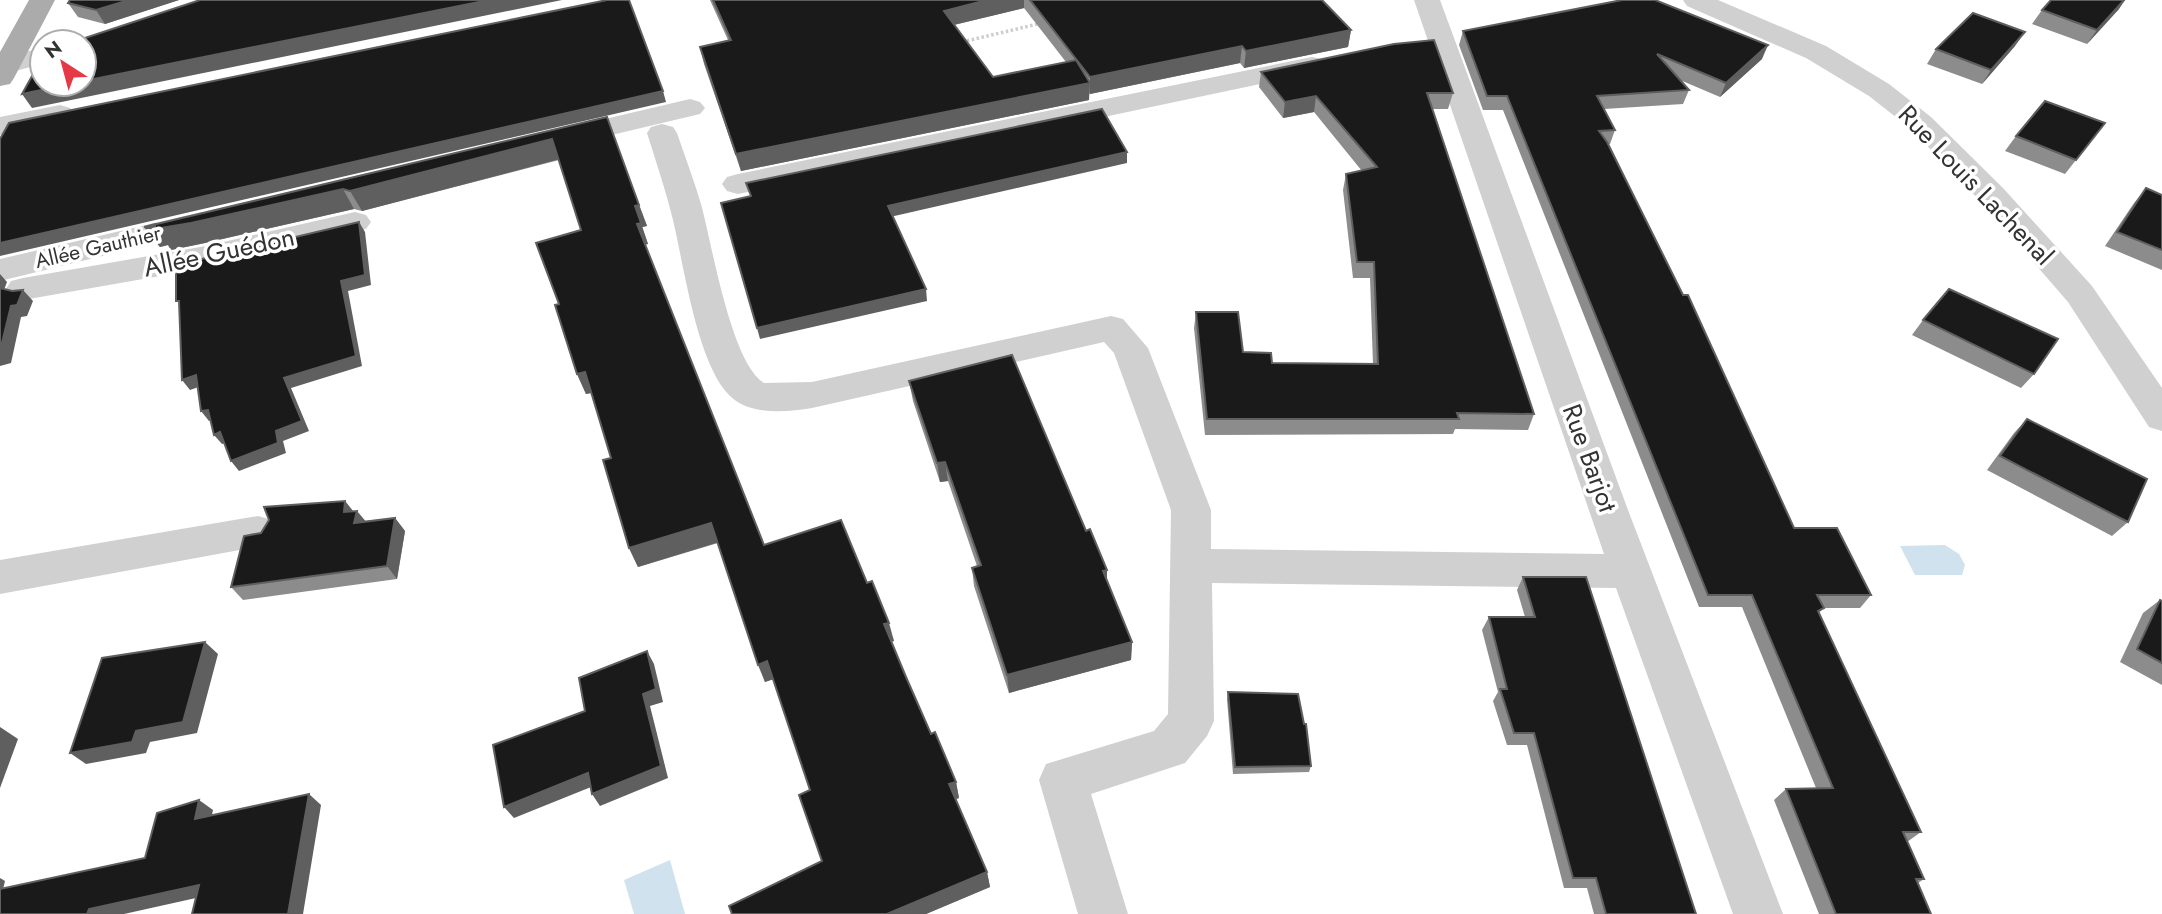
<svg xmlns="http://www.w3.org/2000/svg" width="2162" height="914" viewBox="0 0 2162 914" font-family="Jost,sans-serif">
<rect width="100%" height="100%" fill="#fff"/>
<g fill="#cfe2ee">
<polygon points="1945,545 1959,554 1965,565 1962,575 1915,575 1900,546"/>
<polygon points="670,860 685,914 634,914 624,880"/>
</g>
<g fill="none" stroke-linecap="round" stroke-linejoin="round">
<polyline stroke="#cdcdcd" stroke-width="3.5" stroke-dasharray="2.5 2.5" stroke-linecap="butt" points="962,42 1042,23"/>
<g fill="#d0d0d0" fill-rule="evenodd">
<path d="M1414,0H1440L1628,510L1783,914H1733L1616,588L1212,583L1214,721L1207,736L1185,763L1091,794L1128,914H1078L1039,780L1046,764L1154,731L1168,714L1171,510L1114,353L1104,342L812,408C787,412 750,416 730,396C697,364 684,266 673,220C666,191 656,162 647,133L651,127L662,124L673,127L677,133C685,157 694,180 701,204C712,244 731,363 764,383L812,382L1111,316L1123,319L1148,348L1211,510V549L1604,554Z"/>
<polygon points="1683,0 1718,0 1826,46 1889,84 1931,117 2003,188 2092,286 2162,388 2162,431 2149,427 2068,302 1981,202 1911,129 1869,96 1806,58 1687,6"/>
<polygon points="42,48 42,64 0,75 0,58"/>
<polygon points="1312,57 1322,59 1326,65 1322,71 738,194 727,191 722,184 727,177 738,174"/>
<polygon points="690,99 700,102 705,108 700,114 561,147 550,144 546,138 550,132"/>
<polygon points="60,105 70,108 75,114 70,120 0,135 0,117"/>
<polygon points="202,212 213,215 218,222 213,229 0,281 0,259"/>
<polygon points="355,212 366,215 371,222 366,229 206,268 23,300 11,297 6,289 11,281 23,278 206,246"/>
<polygon points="258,516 272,520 278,532 272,544 0,594 0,560"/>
</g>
<polygon fill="#ababab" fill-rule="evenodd" points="29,0 55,0 14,78 10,84 0,86 0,52"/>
</g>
<g fill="#8c8c8c" fill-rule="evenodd">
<polygon points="70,0 179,0 105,24 78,17 68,3"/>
<path d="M710,0H1322L1351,30L1348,47L1244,68L1240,63L1090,94L1089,93V100L741,171L704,64L700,47L728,40ZM1024,8L1066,62L993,77L954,25Z"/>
<polygon points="2119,9 2087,44 2032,24 2042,10"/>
<polygon points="1463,31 1762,59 1720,97 1680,80 1689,90 1683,104 1604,109 1615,130 1610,144 1609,144 1794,528 1871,595 1860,608 1823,608 1819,613 1921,832 1907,842 1924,879 1918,883 1931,914 1819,914 1774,800 1786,789 1816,788 1742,607 1699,607 1503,110 1483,110 1459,45"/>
<polygon points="2015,46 1982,84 1927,64 1936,49"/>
<polygon points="1261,72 1453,93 1448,109 1432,109 1534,414 1528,430 1455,429 1453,434 1205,435 1194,328 1196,312 1243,352 1272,363 1373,364 1370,278 1353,278 1343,190 1346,174 1362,171 1314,112 1283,118 1259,87"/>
<polygon points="607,117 647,226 642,227 648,244 645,244 764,545 867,583 894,641 891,642 906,677 931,734 956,782 959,798 956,799 987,872 990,887 926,914 732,914 822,861 810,790 773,679 765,682 718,543 638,567 629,548 611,458 592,393 586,394 577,374 559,304 581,230 559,160 362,211 354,209 205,243 171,250 168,245 160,247 144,227"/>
<polygon points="2105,123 2065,174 2005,151 2016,136"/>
<polygon points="2146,188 2162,195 2162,270 2105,246 2134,203"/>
<polygon points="1923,320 2034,374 2021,388 1912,335"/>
<polygon points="909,381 1086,531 1107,570 1107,581 1132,642 1131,660 1009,693 974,586 972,568 977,566 948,481 940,482 913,401"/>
<polygon points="2027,419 2128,522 2112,536 1987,470 2014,433"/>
<polygon points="345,501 353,511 365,521 395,518 405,531 397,579 243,600 231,587"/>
<polygon points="1523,577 1696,914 1594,914 1587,888 1564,888 1527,745 1507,745 1493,701 1498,692 1482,630 1489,617 1525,617 1517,590"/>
<polygon points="2160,600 2162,601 2162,685 2120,662 2143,613"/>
<polygon points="1228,692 1311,766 1309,772 1233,774 1227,699"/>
</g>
<g fill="#5f5f5f">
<polygon points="129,0 179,0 105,24 96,10"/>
<polygon points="489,0 562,0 32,108 22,94 70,84 84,84 84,81"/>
<polygon points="987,0 1024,0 1024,8 945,27 944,11"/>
<polygon points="2124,0 2125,0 2119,9 2087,44 2097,30"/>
<polygon points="1351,30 1348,47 1244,68 1246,51"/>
<polygon points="2025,32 2015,46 1982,84 1991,70"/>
<polygon points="1768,45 1762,59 1720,97 1726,83"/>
<polygon points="1242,46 1240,63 1090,94 1090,77"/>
<polygon points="1090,83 1089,100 741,171 736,154"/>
<polygon points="663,91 666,102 0,256 0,243"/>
<polygon points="1316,96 1314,112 1283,118 1285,102"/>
<polygon points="552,139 560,159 362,211 350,191"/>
<polygon points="1127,152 1127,163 890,217 888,206"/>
<polygon points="343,189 354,209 205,243 171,250 168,245 160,247 144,227"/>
<polygon points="639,205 647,226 642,227 635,206"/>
<polygon points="359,222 365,232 371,285 348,291 362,366 291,388 309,431 283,441 286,453 239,471 231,461 276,431 284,378 341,281"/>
<polygon points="641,223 648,244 645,245 637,224"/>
<polygon points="0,274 7,282 4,290 0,289"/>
<polygon points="926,289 927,301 760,339 757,328"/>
<polygon points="23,290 33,301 27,316 21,317 11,363 0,366 0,351 11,306"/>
<polygon points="585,372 595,392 586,394 577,374"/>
<polygon points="196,375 204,385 190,390 182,380"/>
<polygon points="208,410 217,420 209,421 201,411"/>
<polygon points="220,432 228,442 222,444 214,435"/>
<polygon points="945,462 948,481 940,482 937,463"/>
<polygon points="345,501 356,515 357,511 368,524 365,536 344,512"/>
<polygon points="395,518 405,531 397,579 387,566"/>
<polygon points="711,523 719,542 638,567 629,548"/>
<polygon points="1107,570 1107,588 1103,571"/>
<polygon points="889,623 894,641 888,642 884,624"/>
<polygon points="205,642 218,654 197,733 150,742 146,753 86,764 70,753 136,731"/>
<polygon points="1132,642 1131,660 1009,693 1007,675"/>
<polygon points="647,651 654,664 663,702 650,706 668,778 600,806 592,794 643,694"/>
<polygon points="767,661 774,679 765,682 758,665"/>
<polygon points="0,727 18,739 0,788"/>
<polygon points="588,773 596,785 514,818 504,807"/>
<polygon points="956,782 959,798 953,800 949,784"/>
<polygon points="309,794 321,805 303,914 288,914"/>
<polygon points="199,800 213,810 209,829 195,819"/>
<polygon points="987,872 990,887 926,914 887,914"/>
<polygon points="0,878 5,881 0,902"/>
<polygon points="199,885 214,894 124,914 87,914 89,909"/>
</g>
<g fill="#1a1a1a" stroke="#5f5f5f" stroke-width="2">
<polygon points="70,0 129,0 96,10 68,3"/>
<polygon points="200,0 489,0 84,81 84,42 63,42 72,36 75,40 85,38"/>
<polygon points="607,0 629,0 663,91 0,243 0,139 9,123"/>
<polygon points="713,0 987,0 944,11 993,77 1076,60 1090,83 736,154 700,47 731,40"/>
<polygon points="1030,0 1322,0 1351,30 1246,51 1242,46 1090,77"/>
<polygon points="1622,0 1655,0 1768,45 1726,83 1657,54 1689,90 1597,96 1615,130 1599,131 1607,142 1683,295 1688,295 1794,528 1837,528 1871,595 1817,595 1824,608 1818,611 1921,832 1903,832 1924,879 1916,879 1931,914 1836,914 1786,789 1833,788 1752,595 1708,595 1507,96 1487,96 1463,31"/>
<polygon points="2051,0 2124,0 2097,30 2042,10"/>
<polygon points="1973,13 2025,32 1991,70 1936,49"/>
<polygon points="1434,40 1453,93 1427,93 1534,414 1457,413 1459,419 1207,419 1196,312 1238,312 1243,352 1271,353 1272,363 1378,364 1374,262 1357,262 1346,174 1377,167 1316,96 1285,102 1261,72 1394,44"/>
<polygon points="42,58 42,84 70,84 22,94"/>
<polygon points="2045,101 2105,123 2076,160 2016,136"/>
<polygon points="1102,109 1127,152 888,206 926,289 757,328 721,203 751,196 746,183"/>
<polygon points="607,117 639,205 635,206 641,223 637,224 764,545 841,520 867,583 872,581 889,623 884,624 906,677 931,734 935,732 956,782 949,784 987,872 887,914 732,914 729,906 822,861 799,795 810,790 767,661 758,665 711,523 629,548 603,460 611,458 585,372 577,374 555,305 559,304 536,243 581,230 552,139 350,191 343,189 191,223 155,229 155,224 144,227"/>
<polygon points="2146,188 2162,195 2162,250 2117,232"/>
<polygon points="359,222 365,275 341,281 356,356 284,378 302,421 276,431 278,443 231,461 220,432 214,435 208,410 201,411 196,375 182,380 179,301 176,301 176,265"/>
<polygon points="0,288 12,291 23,290 17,305 11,306 0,351"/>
<polygon points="1949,289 2058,339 2034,374 1923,320"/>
<polygon points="1012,355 1086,531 1090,529 1107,570 1103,571 1132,642 1007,675 972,568 981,565 945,462 937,463 909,381"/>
<polygon points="2027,419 2147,479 2128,522 2000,456"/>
<polygon points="345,501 344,512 357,511 354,523 395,518 387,566 231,587 244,536 261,533 269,520 264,507"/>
<polygon points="1523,577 1586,577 1696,914 1606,914 1596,878 1573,878 1534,733 1514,733 1500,689 1507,689 1489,617 1535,617"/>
<polygon points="2160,600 2162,601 2162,663 2137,649"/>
<polygon points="205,642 183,722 136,731 132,742 70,753 102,658"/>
<polygon points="647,651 656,689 643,694 661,766 592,794 588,773 504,807 493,745 585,711 579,678"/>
<polygon points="1228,692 1298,694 1304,724 1306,724 1311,766 1235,767"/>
<polygon points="309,794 288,914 192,914 199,885 89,909 87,914 0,914 0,889 145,858 157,813 199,800 195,819"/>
</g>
<g text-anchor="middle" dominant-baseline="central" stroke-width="7" stroke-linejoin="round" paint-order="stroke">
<g font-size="21" fill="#333" stroke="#fff">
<text transform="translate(98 247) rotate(-13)">Allée Gauthier</text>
</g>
<g font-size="26" fill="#333" stroke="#fff">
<text transform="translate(1976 185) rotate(46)">Rue Louis Lachenal</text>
<text transform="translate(219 252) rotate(-12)">Allée Guédon</text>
<text transform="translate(1590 458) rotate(70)">Rue Barjot</text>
</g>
</g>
<g transform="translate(63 63) rotate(324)"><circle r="33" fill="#ffffff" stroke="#adadad" stroke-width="2"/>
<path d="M0-5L12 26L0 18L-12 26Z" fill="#e63946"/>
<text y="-10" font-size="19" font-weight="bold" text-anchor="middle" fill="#333333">N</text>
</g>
</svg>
